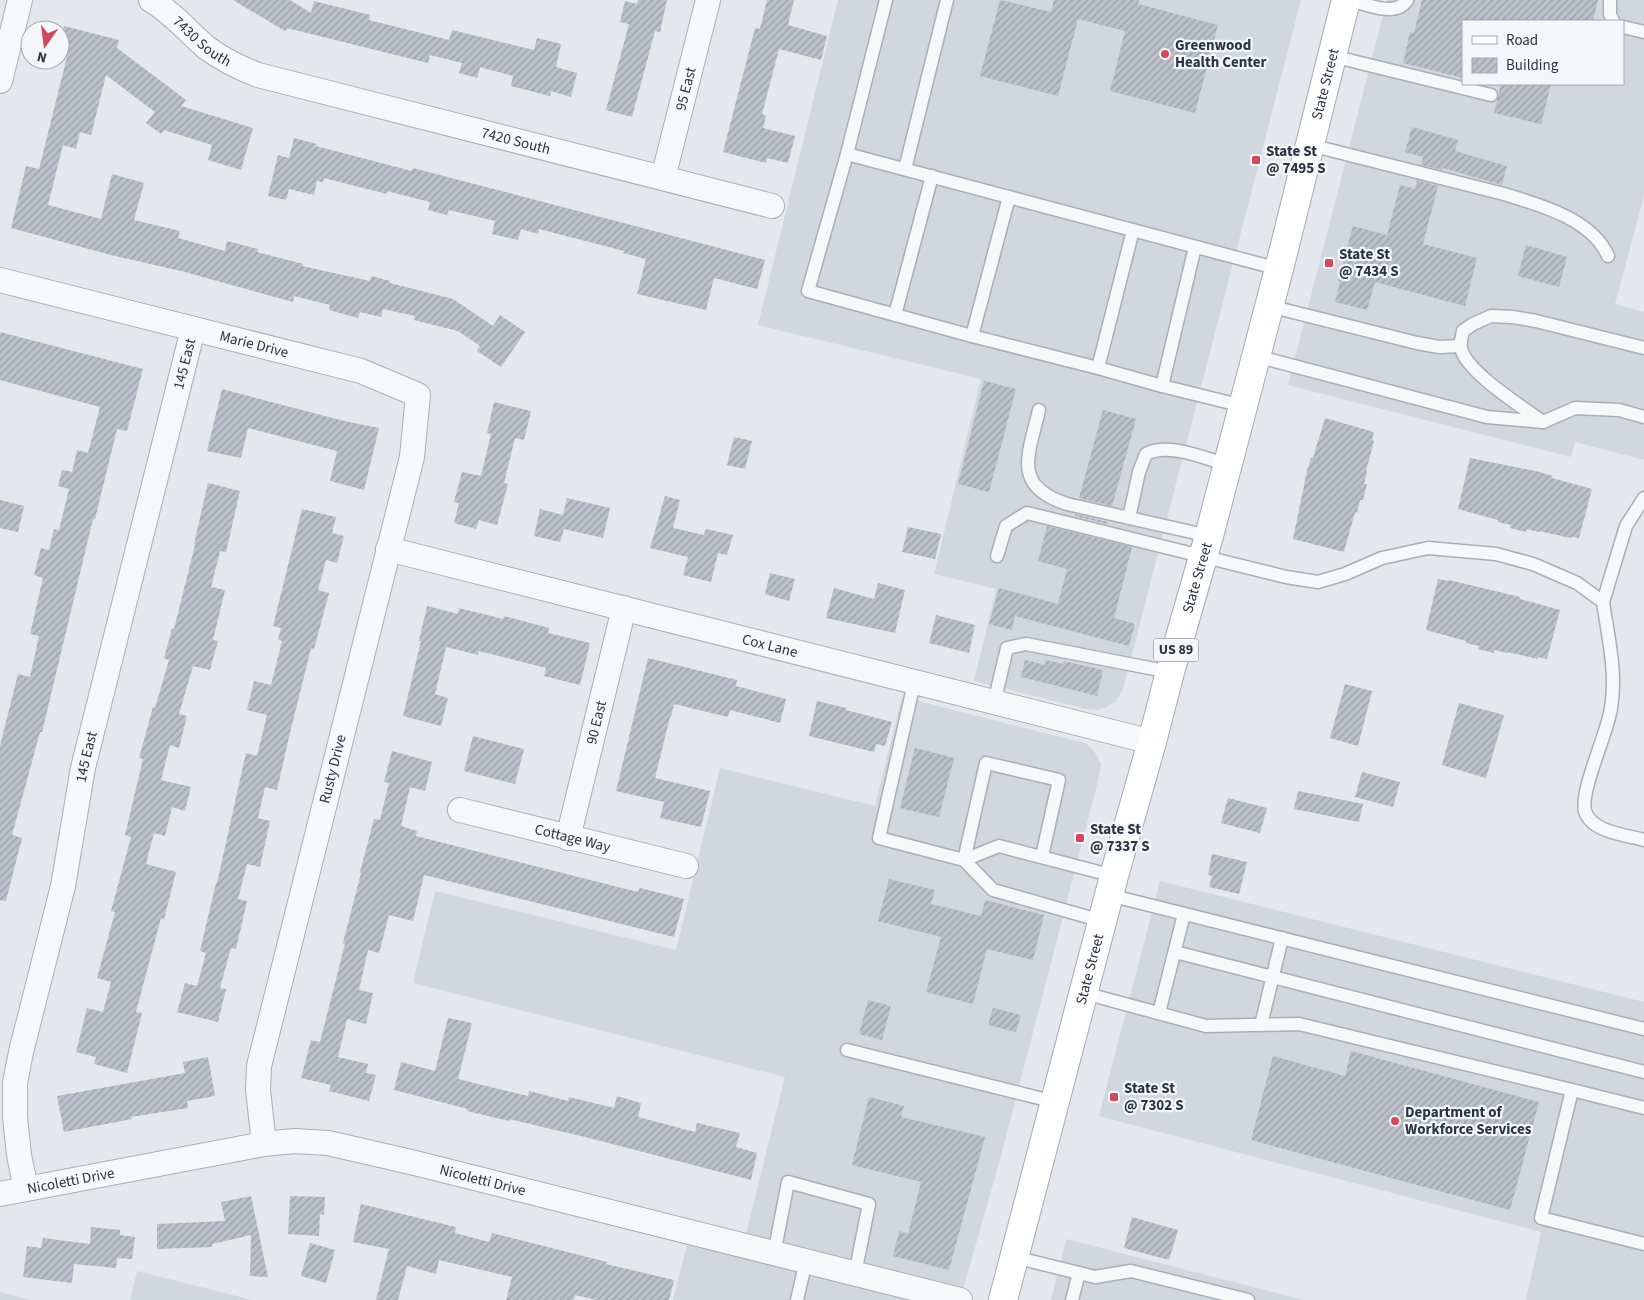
<svg xmlns="http://www.w3.org/2000/svg" width="1644" height="1300" viewBox="0 0 1644 1300" font-family="'Source Sans 3',sans-serif">
<defs>
<pattern id="building-hatch" width="6" height="6" patternUnits="userSpaceOnUse" patternTransform="scale(1.25)"><rect width="6" height="6" fill="#bbc0ca"/><path d="M-1 1l2-2M0 6l6-6M5 7l2-2" fill="none" stroke="#989da6"/></pattern>
</defs>
<rect width="100%" height="100%" fill="#e4e7ec"/>
<g fill="#d2d6de" fill-rule="evenodd">
<polygon points="838,0 1301,0 1123,689 1115,702 1104,708 1098,710 1086,709 974,681 996,589 934,574 981,379 758,325"/>
<path d="M1387,0H1644V196L1615,304L1644,312V460L1575,442L1571,457L1288,385ZM1463,21H1623V84H1463Z"/>
<polygon points="902,697 1085,743 1094,751 1101,764 1098,781 1001,1156 960,1300 673,1300 687,1245 740,1258 785,1077 413,983 435,891 676,950 720,768 875,806"/>
<polygon points="1160,881 1644,1002 1644,1300 1526,1300 1541,1232 1099,1116"/>
<polygon points="1066,1239 1304,1300 1051,1300"/>
<polygon points="137,1271 252,1300 130,1300"/>
<polygon points="0,1292 31,1300 0,1300"/>
</g>
<g fill="url(#building-hatch)">
<polygon points="233,0 290,0 311,13 314,1 370,15 369,20 449,40 452,30 534,50 537,38 561,44 556,67 577,73 571,97 551,91 550,96 511,86 513,76 480,67 477,78 459,73 462,63 430,55 428,63 287,28 285,31"/>
<polygon points="638,0 667,0 660,32 655,31 632,117 606,110 629,24 620,22 625,1 637,4"/>
<polygon points="767,0 794,0 788,25 827,36 821,60 779,49 762,114 766,116 763,128 795,136 788,163 767,158 766,163 723,152 755,28 760,29"/>
<polygon points="1000,0 1051,12 1054,0 1139,0 1138,4 1218,25 1195,113 1110,91 1125,31 1078,19 1058,96 980,76"/>
<polygon points="1422,0 1598,0 1593,21 1463,21 1463,78 1403,63 1410,32 1414,33"/>
<polygon points="64,26 119,40 117,48 186,100 181,106 253,128 241,170 208,160 212,145 164,130 161,134 146,123 155,112 106,75 91,135 80,132 76,149 63,145 48,205 101,219 112,174 144,183 134,220 180,231 178,238 225,251 227,241 258,249 257,252 303,264 302,266 370,281 371,276 390,281 390,283 453,299 493,326 500,315 525,332 501,367 477,351 480,346 458,331 414,320 415,316 383,309 381,317 360,312 358,318 329,310 330,305 294,296 293,302 185,272 111,255 11,228 26,166 39,169 67,57 60,56 60,42"/>
<polygon points="1501,84 1551,84 1541,124 1494,113"/>
<polygon points="1412,127 1458,140 1455,151 1507,166 1502,185 1443,168 1442,170 1421,165 1423,157 1405,152"/>
<polygon points="294,138 317,144 316,146 412,171 413,168 765,260 757,289 714,278 706,310 637,294 646,259 623,253 624,251 539,229 538,234 521,229 518,240 492,234 495,221 449,210 447,215 428,210 430,202 387,191 387,194 324,178 323,182 317,181 314,195 289,189 286,200 268,196 278,155 289,158"/>
<polygon points="1417,180 1438,186 1423,244 1477,258 1465,306 1375,282 1367,310 1335,302 1340,281 1338,281 1353,226 1387,235 1400,185 1415,189"/>
<polygon points="1526,245 1567,257 1559,287 1518,276"/>
<polygon points="0,332 143,369 127,431 117,429 95,519 93,519 42,732 40,732 12,835 22,838 6,901 0,900 0,746 18,674 30,677 39,636 30,634 43,578 34,575 41,548 49,550 54,529 59,530 69,489 58,486 62,470 72,472 77,450 88,453 100,407 0,380"/>
<polygon points="984,381 1016,389 989,492 958,484"/>
<polygon points="222,389 344,421 379,428 364,490 330,481 337,451 248,428 241,458 207,451"/>
<polygon points="494,402 531,411 524,440 515,438 504,483 508,484 497,525 479,520 476,529 454,523 459,503 454,502 462,472 481,476 491,434 487,433"/>
<polygon points="1103,410 1136,419 1112,506 1079,498"/>
<polygon points="1325,418 1374,432 1372,440 1374,441 1366,471 1367,472 1364,484 1367,484 1363,500 1360,500 1357,513 1355,512 1344,552 1293,539 1307,471 1311,458 1313,458"/>
<polygon points="734,437 752,441 745,469 727,465"/>
<polygon points="1470,458 1540,472 1552,476 1552,478 1592,489 1579,538 1571,537 1570,538 1539,531 1539,532 1527,529 1526,532 1510,528 1511,525 1498,522 1498,520 1458,509"/>
<polygon points="208,483 240,491 226,552 220,551 211,587 225,590 213,640 218,641 210,670 193,666 179,714 187,716 179,748 170,745 161,780 191,787 185,811 172,807 165,836 154,833 146,864 176,872 164,919 161,918 136,1012 142,1013 127,1073 94,1064 96,1057 76,1052 87,1008 103,1012 111,982 97,978 115,912 111,911 131,837 125,835 143,759 139,758 153,707 155,708 169,660 164,658 172,629 174,629 195,545 194,544"/>
<polygon points="665,496 680,500 673,528 704,535 706,529 733,535 727,555 718,553 711,582 683,575 688,557 650,548"/>
<polygon points="567,498 610,508 603,538 564,529 560,542 534,536 540,509 563,515"/>
<polygon points="0,500 24,506 18,532 0,528"/>
<polygon points="302,509 336,517 332,533 344,536 337,563 326,560 318,590 329,593 314,649 311,648 289,737 277,790 265,787 258,818 270,821 260,867 247,864 238,899 247,901 236,949 231,948 220,988 226,989 218,1022 177,1012 185,983 197,986 206,953 200,951 216,883 217,883 246,753 257,756 267,715 247,710 254,681 271,685 282,641 278,639 281,628 273,626"/>
<polygon points="1075,514 1108,522 1107,524 1075,516"/>
<polygon points="1047,526 1132,547 1114,618 1135,624 1129,646 1015,616 1012,630 989,624 999,588 1058,604 1067,569 1038,561"/>
<polygon points="908,527 941,534 935,559 902,552"/>
<polygon points="770,573 795,579 789,601 765,594"/>
<polygon points="1438,579 1448,581 1449,580 1520,597 1520,599 1560,610 1547,659 1538,657 1538,659 1507,652 1507,653 1494,650 1494,653 1478,649 1479,646 1466,643 1466,641 1426,630"/>
<polygon points="878,583 905,590 895,633 826,618 834,588 874,599"/>
<polygon points="427,606 458,614 459,608 503,619 504,616 549,628 548,633 590,643 580,685 544,676 546,668 479,651 478,655 446,647 435,694 448,698 441,726 403,716 421,641 419,641"/>
<polygon points="936,615 975,625 969,653 929,643"/>
<polygon points="648,658 737,680 736,686 786,699 780,723 730,710 728,717 674,704 671,717 670,717 655,778 710,791 701,827 660,818 664,802 616,791"/>
<polygon points="1025,660 1045,665 1046,660 1063,664 1064,661 1103,670 1097,696 1021,677"/>
<polygon points="1345,684 1372,691 1358,746 1330,738"/>
<polygon points="817,701 846,708 846,710 892,722 885,746 876,744 874,752 809,736"/>
<polygon points="1459,703 1504,715 1486,778 1442,765"/>
<polygon points="473,736 524,749 515,784 464,771"/>
<polygon points="915,748 954,758 939,817 900,808"/>
<polygon points="392,751 432,762 425,791 410,787 401,826 417,831 416,836 638,892 640,888 684,899 674,937 424,875 413,921 389,915 379,953 368,950 359,990 373,993 366,1024 347,1019 338,1057 368,1064 366,1073 376,1075 369,1101 329,1091 331,1085 301,1078 311,1040 320,1042 345,944 343,943 361,873 360,872 374,819 380,820 389,783 384,782"/>
<polygon points="1362,772 1400,782 1393,807 1355,797"/>
<polygon points="1298,791 1363,804 1359,822 1294,809"/>
<polygon points="1228,798 1267,808 1260,833 1221,823"/>
<polygon points="1212,854 1247,862 1239,894 1209,887 1212,876 1208,875"/>
<polygon points="889,879 935,890 931,904 981,916 985,900 1044,915 1033,960 987,949 973,1004 926,992 941,937 878,921"/>
<polygon points="868,1000 891,1006 882,1040 859,1034"/>
<polygon points="993,1008 1021,1015 1016,1032 988,1025"/>
<polygon points="448,1018 472,1023 458,1079 528,1096 529,1091 568,1101 569,1097 614,1108 617,1096 641,1103 638,1117 695,1132 697,1123 740,1133 736,1147 757,1153 751,1180 593,1139 509,1119 509,1121 467,1111 468,1109 394,1090 401,1062 435,1071"/>
<polygon points="1351,1051 1539,1102 1510,1210 1251,1140 1273,1056 1345,1076"/>
<polygon points="208,1057 215,1096 187,1101 188,1108 131,1117 132,1119 64,1132 57,1096 185,1073 183,1062"/>
<polygon points="869,1097 904,1106 901,1117 985,1137 949,1270 893,1256 899,1231 908,1234 921,1182 852,1165"/>
<polygon points="251,1196 268,1277 250,1276 251,1235 212,1244 212,1247 157,1249 157,1224 225,1221 221,1202"/>
<polygon points="290,1196 325,1197 324,1215 320,1214 319,1236 288,1234"/>
<polygon points="361,1204 456,1227 455,1233 489,1242 492,1233 607,1262 606,1264 674,1280 669,1300 596,1300 575,1295 574,1300 506,1300 512,1277 439,1260 436,1274 407,1266 398,1300 376,1300 389,1249 353,1242"/>
<polygon points="1132,1217 1178,1230 1169,1260 1124,1248"/>
<polygon points="91,1227 120,1230 120,1235 135,1237 132,1259 117,1258 116,1268 74,1264 72,1283 23,1277 27,1246 41,1248 43,1238 90,1244"/>
<polygon points="310,1243 335,1250 326,1283 301,1276"/>
</g>
<g fill="none" stroke-linecap="round" stroke-linejoin="round">
<g stroke="#a9aeb7" stroke-width="15">
<g id="service">
<polyline points="886,0 847,154 808,291 972,336 1009,197"/>
<path d="M1350,0C1365,4 1396,18 1407,0"/>
<polyline points="1610,0 1610,14 1613,21"/>
<polyline points="1623,27 1644,32"/>
<polyline points="1332,56 1491,95"/>
<path d="M1310,145L1504,194C1540,205 1592,219 1608,256"/>
<polyline points="847,154 1279,269"/>
<polyline points="905,169 947,0"/>
<polyline points="1133,230 1098,368 1162,386"/>
<polyline points="1195,247 1162,386 1243,406"/>
<polyline points="1269,306 1417,343 1439,347 1460,346"/>
<polyline points="895,315 932,176"/>
<polyline points="972,336 1098,368"/>
<polyline points="1256,356 1487,417 1543,422 1575,408 1619,410 1644,417"/>
<path d="M1039,410C1029,454 1011,486 1067,504L1209,536"/>
<path d="M1543,422C1524,408 1463,370 1461,347C1460,342 1462,336 1463,331L1473,324L1491,316L1513,317L1536,321L1644,348"/>
<path d="M1129,518L1139,472L1146,454C1168,442 1204,458 1228,465"/>
<path d="M997,556L1006,526L1027,513L1286,577L1318,582L1345,574L1382,558L1428,548L1496,554L1533,564L1577,583L1603,602C1608,636 1617,673 1611,708C1608,732 1580,790 1585,811C1591,832 1626,835 1644,840"/>
<polyline points="1603,602 1626,526 1644,498"/>
<polyline points="914,683 879,838 964,860 993,890 1102,921"/>
<polyline points="994,703 1007,648 1026,644 1170,672"/>
<polyline points="964,860 986,763 1059,780 1042,856"/>
<polyline points="964,860 999,846 1114,876"/>
<polyline points="1109,895 1644,1029"/>
<polyline points="1175,952 1644,1072"/>
<polyline points="1084,993 1206,1026 1299,1024 1572,1090 1541,1218 1644,1244"/>
<polyline points="1159,1013 1184,914"/>
<polyline points="1261,1025 1282,938"/>
<polyline points="847,1050 1055,1102"/>
<polyline points="1572,1090 1644,1108"/>
<polyline points="774,1254 788,1182 869,1204 855,1274"/>
<polyline points="1014,1257 1095,1277 1131,1271 1248,1300"/>
<polyline points="797,1300 806,1261"/>
<polyline points="1072,1300 1079,1273"/>
</g>
</g>
<g stroke="#a9aeb7" stroke-width="26">
<g id="minor">
<path id="s1" d="M151,0C173,13 188,32 207,48C223,60 240,68 258,75L772,206"/>
<polyline points="0,81 20,0"/>
<path id="s2" d="M663,178L708,0"/>
<path id="s3" d="M0,280L361,371L418,395L412,457L259,1066L258,1090L264,1144"/>
<path id="s4" d="M388,549L1152,742"/>
<path id="s5" d="M460,810L686,866"/>
<path id="s6" d="M568,838L624,608"/>
<path id="s7" d="M26,1189L19,1155L15,1117V1083L21,1052L63,886L83,768L193,329"/>
<path id="s8" d="M0,1194L264,1144L294,1141L328,1143L415,1163L960,1300"/>
</g>
</g>
<g stroke="#a3abb8" stroke-width="30">
<g id="primary">
<path id="s9" d="M1003,1300L1114,876L1152,742L1170,672L1209,536L1279,269L1346,0"/>
</g>
</g>
<use href="#service" stroke="#f7f8fa" stroke-width="12"/>
<use href="#minor" stroke="#f7f8fa" stroke-width="24"/>
<use href="#primary" stroke="#fff" stroke-width="28"/>
</g>
<g fill="#d1495b" stroke="#f4f6f9" stroke-width="2">
<circle cx="1165" cy="54" r="5"/>
<rect x="1251" y="155" width="10" height="10" rx="2.5"/>
<rect x="1324" y="258" width="10" height="10" rx="2.5"/>
<rect x="1075" y="833" width="10" height="10" rx="2.5"/>
<rect x="1109" y="1092" width="10" height="10" rx="2.5"/>
<circle cx="1395" cy="1121" r="5"/>
</g>
<g text-anchor="middle" dominant-baseline="central" stroke-width="4.5" stroke-linejoin="round" paint-order="stroke">
<rect fill="#f4f6f9" stroke="#676e7b" stroke-width="1" x="1153.5" y="638.5" width="45" height="23" rx="4"/>
<g font-size="14" font-weight="bold" fill="#2b3445">
<text x="1176" y="650">US 89</text>
</g>
<g font-size="15" fill="#2b3445" stroke="#f4f6f9">
<text stroke="none"><textPath href="#s1" startOffset="66">7430 South</textPath></text>
<text stroke="none"><textPath href="#s9" startOffset="1258">State Street</textPath></text>
<text stroke="none"><textPath href="#s2" startOffset="92">95 East</textPath></text>
<text stroke="none"><textPath href="#s1" startOffset="398">7420 South</textPath></text>
<text stroke="none"><textPath href="#s3" startOffset="262">Marie Drive</textPath></text>
<text stroke="none"><textPath href="#s7" startOffset="846">145 East</textPath></text>
<text stroke="none"><textPath href="#s9" startOffset="748">State Street</textPath></text>
<text stroke="none"><textPath href="#s4" startOffset="394">Cox Lane</textPath></text>
<text stroke="none"><textPath href="#s6" startOffset="119">90 East</textPath></text>
<text stroke="none"><textPath href="#s7" startOffset="441">145 East</textPath></text>
<text transform="translate(333 769) rotate(-76)">Rusty Drive</text>
<text stroke="none"><textPath href="#s5" startOffset="116">Cottage Way</textPath></text>
<text stroke="none"><textPath href="#s9" startOffset="342">State Street</textPath></text>
<text stroke="none"><textPath href="#s8" startOffset="492">Nicoletti Drive</textPath></text>
<text stroke="none"><textPath href="#s8" startOffset="72">Nicoletti Drive</textPath></text>
</g>
<g font-size="15" font-weight="bold" fill="#2b3445" stroke="#f4f6f9" text-anchor="start">
<text x="1175" y="45">Greenwood<tspan x="1175" dy="17">Health Center</tspan></text>
<text x="1266" y="151">State St<tspan x="1266" dy="17">@ 7495 S</tspan></text>
<text x="1339" y="254">State St<tspan x="1339" dy="17">@ 7434 S</tspan></text>
<text x="1090" y="829">State St<tspan x="1090" dy="17">@ 7337 S</tspan></text>
<text x="1124" y="1088">State St<tspan x="1124" dy="17">@ 7302 S</tspan></text>
<text x="1405" y="1112">Department of<tspan x="1405" dy="17">Workforce Services</tspan></text>
</g>
</g>
<rect x="1462" y="20" width="162" height="65" fill="#f4f6f9" stroke="#a4a8b1"/>
<rect x="1472" y="36" width="25" height="8" fill="#ffffff" stroke="#a4a8b1"/>
<text x="1506" y="45" font-size="15" fill="#2b3445">Road</text>
<rect x="1472" y="58" width="25" height="15" fill="url(#building-hatch)" stroke="#a4a8b1"/>
<text x="1506" y="70" font-size="15" fill="#2b3445">Building</text>
<g transform="translate(45 45) rotate(194)"><circle r="24" fill="#f4f6f9" stroke="#a4a8b1"/>
<path d="M0-4L9 19L0 12L-9 19Z" fill="#d1495b"/>
<text y="-8" font-size="14" font-weight="bold" text-anchor="middle" fill="#2b3445">N</text>
</g>
</svg>
